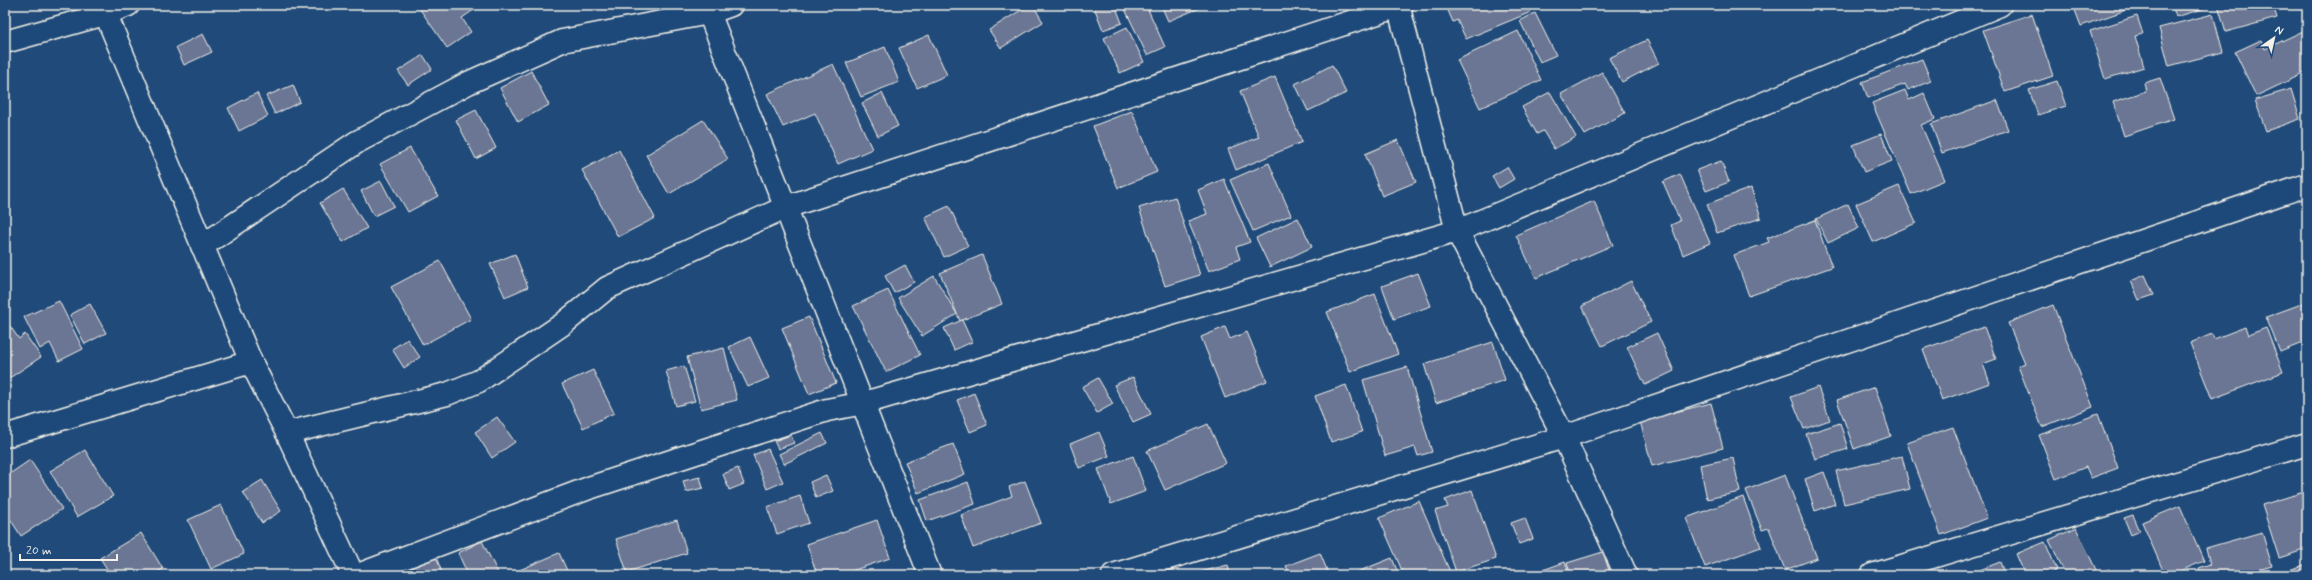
<svg xmlns="http://www.w3.org/2000/svg" width="2312" height="580" viewBox="0 0 2312 580" font-family="Mynerve,sans-serif">
<rect width="100%" height="100%" fill="#1f4a7a"/>
<filter id="ink" filterUnits="userSpaceOnUse"><feTurbulence type="fractalNoise" baseFrequency=".025" numOctaves="2"/><feDisplacementMap in="SourceGraphic" scale="8" xChannelSelector="R" yChannelSelector="G"/><feConvolveMatrix kernelMatrix="1 2 1 2 8 2 1 2 1" color-interpolation-filters="sRGB"/></filter>
<g filter="url(#ink)">
<g fill="#6b7694" stroke="#f4f1e8">
<polygon points="417,5 481,5 462,18 471,32 447,48"/>
<polygon points="1029,5 1033,5 1043,22 1001,48 989,30"/>
<polygon points="1098,5 1115,5 1122,23 1103,30 1094,7"/>
<polygon points="1123,5 1146,5 1165,47 1147,55"/>
<polygon points="1161,5 1207,5 1168,21"/>
<polygon points="1448,5 1527,5 1531,12 1466,39 1457,20 1453,22 1446,6"/>
<polygon points="2073,5 2140,5 2081,26"/>
<polygon points="2172,5 2212,5 2212,6 2176,17"/>
<polygon points="2218,5 2273,5 2277,18 2226,32"/>
<polygon points="1535,13 1556,55 1540,62 1520,21"/>
<polygon points="2032,14 2053,76 2005,92 1983,30"/>
<polygon points="2213,14 2223,52 2169,66 2159,28"/>
<polygon points="2137,16 2143,34 2135,36 2144,67 2105,79 2090,31"/>
<polygon points="1127,27 1144,62 1120,73 1104,38"/>
<polygon points="1518,31 1541,80 1480,108 1457,60"/>
<polygon points="2303,31 2307,39 2307,72 2256,96 2235,52 2261,40 2265,49"/>
<polygon points="203,34 212,52 184,65 176,47"/>
<polygon points="929,35 947,75 917,88 899,48"/>
<polygon points="1647,40 1659,63 1622,82 1609,58"/>
<polygon points="885,47 899,82 861,97 846,63"/>
<polygon points="423,55 432,69 408,85 398,71"/>
<polygon points="1922,59 1931,81 1908,90 1905,84 1868,98 1862,82"/>
<polygon points="833,64 872,149 838,164 815,113 783,127 767,94"/>
<polygon points="1332,65 1346,93 1308,111 1295,84"/>
<polygon points="531,71 549,105 518,122 500,88"/>
<polygon points="1602,72 1625,113 1585,135 1561,94"/>
<polygon points="1275,77 1302,142 1236,170 1228,149 1259,137 1240,91"/>
<polygon points="2160,78 2174,119 2124,136 2113,102 2146,91 2144,83"/>
<polygon points="2057,81 2066,106 2038,115 2029,90"/>
<polygon points="293,85 300,102 275,114 266,96"/>
<polygon points="2291,89 2300,119 2266,131 2255,100"/>
<polygon points="1905,90 1909,100 1924,93 1935,119 1921,125 1945,180 1911,194 1872,103"/>
<polygon points="1550,92 1576,137 1554,149 1543,131 1537,134 1522,107"/>
<polygon points="257,93 268,116 239,131 228,108"/>
<polygon points="882,93 898,126 878,136 862,103"/>
<polygon points="1997,100 2008,130 1942,153 1931,124"/>
<polygon points="476,110 496,148 476,159 456,120"/>
<polygon points="1132,111 1157,172 1118,188 1093,126"/>
<polygon points="703,120 728,159 669,194 646,155"/>
<polygon points="1881,134 1892,161 1864,172 1853,145"/>
<polygon points="1398,140 1416,182 1382,196 1365,154"/>
<polygon points="410,148 438,196 408,212 380,164"/>
<polygon points="619,150 655,218 618,237 582,170"/>
<polygon points="1721,161 1729,182 1706,191 1697,170"/>
<polygon points="1269,163 1291,215 1253,231 1230,180"/>
<polygon points="1507,167 1514,179 1499,188 1492,176"/>
<polygon points="1680,174 1710,243 1683,255 1671,225 1680,221 1663,182"/>
<polygon points="1224,179 1250,242 1236,247 1240,259 1209,271 1188,221 1207,214 1198,190"/>
<polygon points="381,181 394,206 374,216 361,191"/>
<polygon points="1899,186 1916,223 1873,242 1856,204"/>
<polygon points="1751,188 1761,218 1717,233 1707,204"/>
<polygon points="343,189 367,228 343,242 320,203"/>
<polygon points="1175,197 1200,275 1165,286 1139,208"/>
<polygon points="1594,201 1613,245 1536,278 1516,235"/>
<polygon points="1848,204 1859,228 1828,243 1816,219"/>
<polygon points="949,206 968,246 944,257 925,217"/>
<polygon points="1298,218 1312,247 1270,267 1256,238"/>
<polygon points="1815,220 1832,267 1749,296 1734,255 1769,242 1767,238"/>
<polygon points="515,254 528,287 505,297 490,264"/>
<polygon points="982,255 1002,304 960,321 940,273"/>
<polygon points="440,261 471,319 423,345 391,287"/>
<polygon points="905,265 914,282 894,293 885,276"/>
<polygon points="1418,273 1431,306 1394,319 1382,286"/>
<polygon points="2145,275 2154,295 2139,300 2131,281"/>
<polygon points="934,276 957,314 922,336 898,298"/>
<polygon points="1631,281 1651,322 1602,346 1582,306"/>
<polygon points="888,290 920,355 886,372 853,306"/>
<polygon points="1375,294 1398,354 1350,372 1327,312"/>
<polygon points="59,301 83,349 59,361 50,343 40,349 24,317"/>
<polygon points="2307,302 2307,341 2280,352 2266,317"/>
<polygon points="90,304 106,333 85,344 70,315"/>
<polygon points="2053,305 2093,407 2042,427 2018,366 2025,363 2008,323"/>
<polygon points="809,317 836,383 809,394 782,328"/>
<polygon points="5,319 19,339 25,334 41,357 5,381"/>
<polygon points="962,320 972,342 954,350 944,328"/>
<polygon points="1225,327 1230,339 1247,332 1267,381 1225,398 1201,337"/>
<polygon points="1984,327 1996,359 1983,364 1990,383 1942,400 1923,349"/>
<polygon points="2245,327 2248,335 2266,328 2283,372 2212,399 2190,343 2212,334 2214,339"/>
<polygon points="1657,333 1674,371 1645,385 1627,347"/>
<polygon points="750,337 769,378 748,387 729,347"/>
<polygon points="407,339 420,357 404,368 392,349"/>
<polygon points="1493,342 1505,380 1436,403 1424,364"/>
<polygon points="724,348 737,400 701,409 687,357"/>
<polygon points="684,366 695,401 676,406 666,371"/>
<polygon points="1407,367 1432,452 1418,456 1415,447 1385,456 1363,380"/>
<polygon points="593,370 614,413 583,428 562,384"/>
<polygon points="1133,377 1151,414 1133,422 1114,385"/>
<polygon points="1098,378 1113,404 1097,413 1082,387"/>
<polygon points="1346,385 1362,432 1331,442 1315,396"/>
<polygon points="1818,387 1830,420 1804,429 1791,397"/>
<polygon points="1875,387 1891,436 1854,449 1837,400"/>
<polygon points="974,393 987,425 970,432 957,400"/>
<polygon points="1711,403 1723,448 1652,466 1640,421"/>
<polygon points="2098,414 2118,468 2091,478 2086,467 2056,479 2039,435"/>
<polygon points="497,417 515,442 492,458 475,432"/>
<polygon points="1840,423 1848,449 1815,459 1806,434"/>
<polygon points="1208,424 1226,463 1165,490 1147,451"/>
<polygon points="1953,427 1987,518 1941,535 1907,443"/>
<polygon points="1099,432 1109,456 1079,468 1070,444"/>
<polygon points="822,433 827,443 784,464 779,454"/>
<polygon points="791,435 794,443 778,449 774,441"/>
<polygon points="953,444 965,474 918,493 905,462"/>
<polygon points="768,449 783,482 767,489 753,455"/>
<polygon points="85,450 113,496 77,517 50,471"/>
<polygon points="1133,456 1146,491 1111,504 1098,469"/>
<polygon points="1902,456 1910,489 1844,504 1836,471"/>
<polygon points="1733,458 1740,492 1707,499 1700,465"/>
<polygon points="30,460 62,509 21,536 5,511 5,477"/>
<polygon points="738,468 744,484 729,490 723,474"/>
<polygon points="1824,472 1835,504 1815,511 1805,479"/>
<polygon points="826,475 833,491 816,498 810,482"/>
<polygon points="1785,475 1817,558 1785,570 1769,528 1762,530 1746,490"/>
<polygon points="700,477 703,488 686,492 683,481"/>
<polygon points="262,480 281,511 262,523 243,492"/>
<polygon points="1025,481 1041,523 973,548 961,515 1012,496 1009,487"/>
<polygon points="968,482 975,504 927,521 920,500"/>
<polygon points="1472,490 1496,559 1456,572 1435,511 1448,507 1445,500"/>
<polygon points="2307,491 2307,549 2279,558 2262,505"/>
<polygon points="800,496 809,523 777,534 767,507"/>
<polygon points="1743,497 1761,547 1705,567 1686,518"/>
<polygon points="1419,501 1451,574 1448,575 1404,575 1379,518"/>
<polygon points="221,505 244,554 211,569 188,520"/>
<polygon points="2180,506 2204,561 2170,575 2165,575 2142,522"/>
<polygon points="2133,515 2140,531 2131,535 2124,518"/>
<polygon points="1525,518 1533,539 1519,544 1511,523"/>
<polygon points="677,520 687,553 627,572 616,539"/>
<polygon points="877,520 890,558 840,575 817,575 807,544"/>
<polygon points="2076,528 2098,574 2109,569 2112,575 2066,575 2049,540"/>
<polygon points="2262,532 2272,566 2240,575 2201,575 2199,568 2210,564 2206,548"/>
<polygon points="141,533 163,569 153,575 111,575 100,558"/>
<polygon points="482,541 498,573 492,575 468,575 458,553"/>
<polygon points="2045,542 2057,570 2046,575 2025,575 2016,554"/>
<polygon points="1603,552 1609,570 1614,568 1616,575 1571,575 1567,563"/>
<polygon points="559,553 569,575 517,575 515,572"/>
<polygon points="1320,553 1329,575 1290,575 1286,566"/>
<polygon points="436,557 443,575 397,575 397,574"/>
<polygon points="1392,558 1399,575 1358,575 1357,572"/>
<polygon points="1565,562 1570,575 1529,575"/>
<polygon points="2000,562 2005,575 1967,575"/>
<polygon points="2307,564 2307,575 2287,575 2286,571"/>
<polygon points="1228,565 1230,575 1189,575"/>
</g>
<g fill="none" stroke-linecap="round" stroke-linejoin="round">
<g stroke="#f4f1e8" stroke-width="25">
<g id="minor">
<polyline points="102,5 251,362 287,433 353,575"/>
<polyline points="706,5 930,575"/>
<polyline points="1398,5 1457,231 1564,437 1626,575"/>
<polyline points="5,42 105,14 128,5"/>
<polyline points="202,246 357,142 468,83 562,41 709,13 731,5"/>
<polyline points="287,433 447,394 479,381 563,324 607,288 786,207 1402,5"/>
<polyline points="5,436 251,362"/>
<polyline points="358,575 589,488 827,410 864,403 1457,231 2000,5"/>
<polyline points="1113,575 1564,437 2307,185"/>
<polyline points="1872,575 2307,444"/>
</g>
</g>
<use href="#minor" stroke="#1f4a7a" stroke-width="22"/>
</g>
</g>
<rect width="2312" height="580" fill="none" stroke="#1f4a7a" stroke-width="20"/>
<rect x="10" y="10" width="2292" height="560" fill="none" stroke="#f4f1e8" stroke-width="1.5" filter="url(#ink)"/>
<g transform="translate(2274 38) rotate(34)" stroke="#1f4a7a" stroke-width="3" paint-order="stroke">
<path d="M0-3L7 15L0 10L-7 15Z" fill="#f4f1e8"/>
<text y="-6" font-size="11" font-weight="bold" text-anchor="middle" fill="#f4f1e8">N</text>
</g>
<path d="M20 554v6h97v-6" fill="none" stroke="#f4f1e8" stroke-width="2"/>
<text x="26" y="554" font-size="12" fill="#f4f1e8" stroke="#1f4a7a" stroke-width="3" paint-order="stroke">20 m</text>
</svg>
